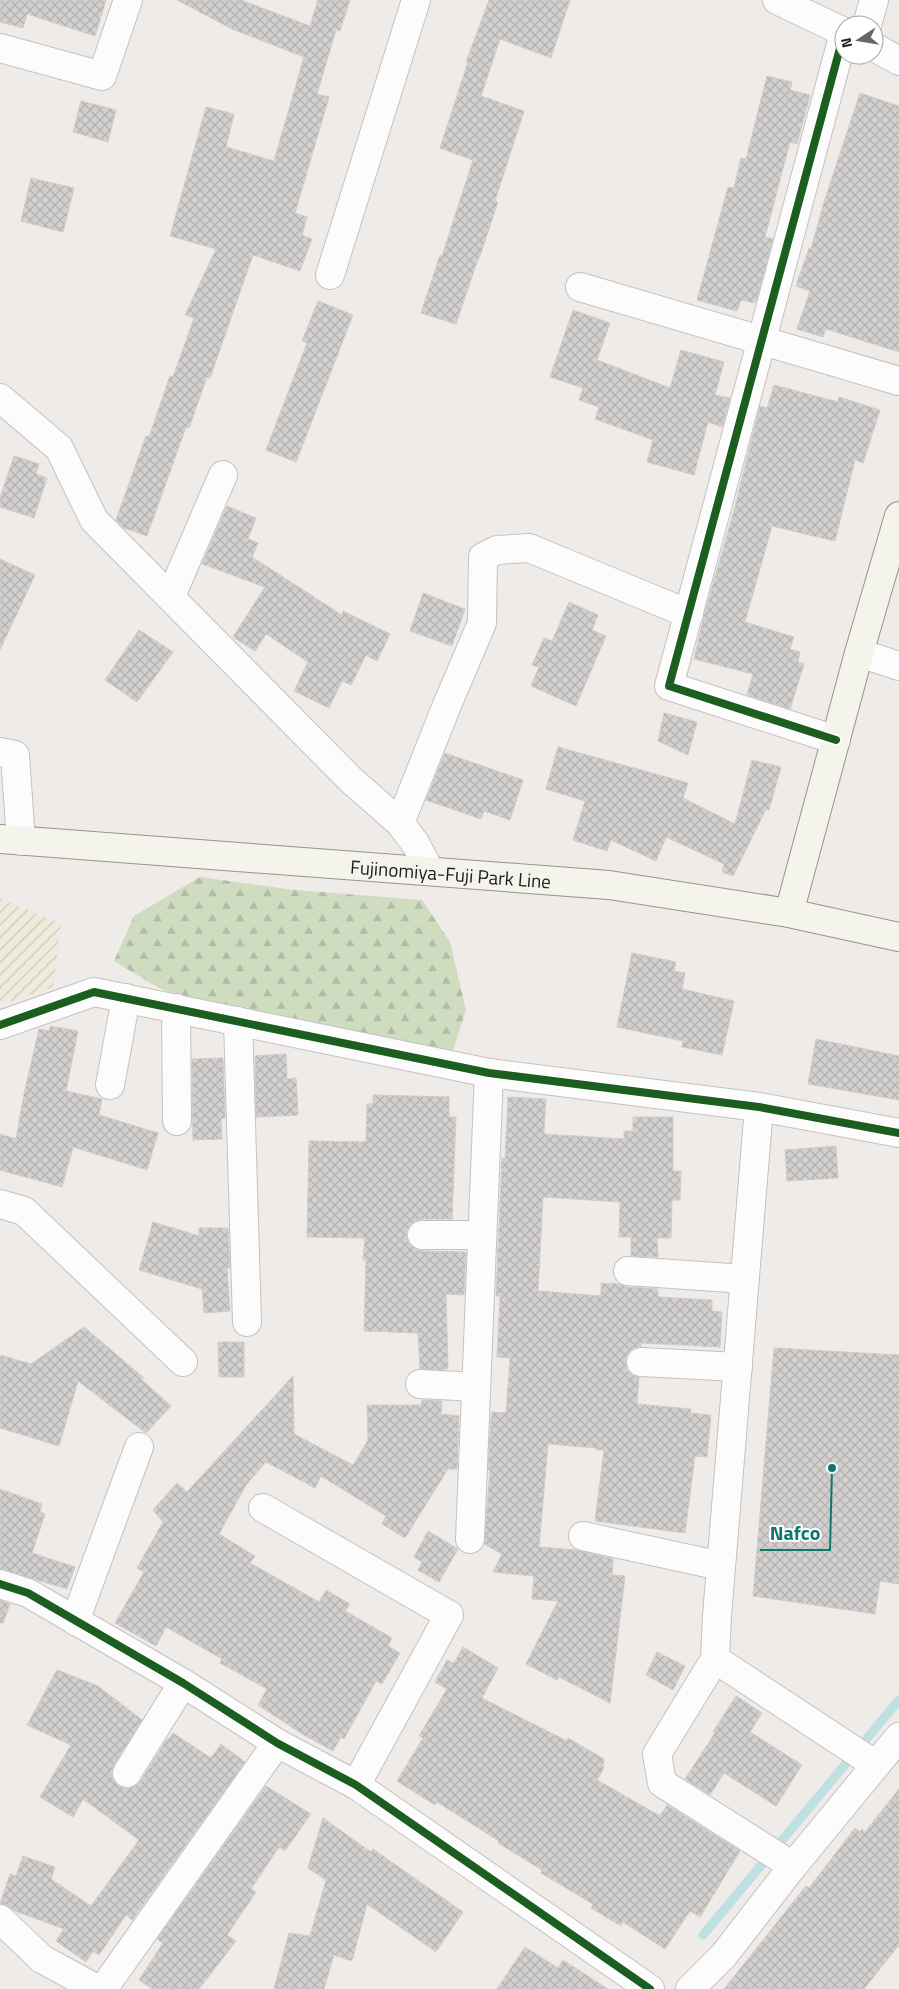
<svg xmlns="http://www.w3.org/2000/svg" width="899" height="1989" viewBox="0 0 899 1989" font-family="'Titillium Web',sans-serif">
<defs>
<pattern id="farmland-furrows" width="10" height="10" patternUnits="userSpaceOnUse" patternTransform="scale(1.25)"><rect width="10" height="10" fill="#eeebdd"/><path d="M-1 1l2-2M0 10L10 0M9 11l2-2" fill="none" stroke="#ccc9bd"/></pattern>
<pattern id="forest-firs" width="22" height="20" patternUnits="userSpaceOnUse" patternTransform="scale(1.25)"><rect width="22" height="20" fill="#cfdcbf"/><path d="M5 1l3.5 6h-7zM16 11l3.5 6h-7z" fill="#b1bca4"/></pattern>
<pattern id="building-cross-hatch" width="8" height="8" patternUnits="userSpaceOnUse" patternTransform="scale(1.25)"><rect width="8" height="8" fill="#d2d0ce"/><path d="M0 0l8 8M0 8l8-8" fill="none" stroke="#b4b2b1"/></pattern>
</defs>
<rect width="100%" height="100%" fill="#eeebe9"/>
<polygon fill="url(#farmland-furrows)" points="0,898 61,924 53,987 0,1005"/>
<polygon fill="url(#forest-firs)" points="200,877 295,890 422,900 450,942 466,1010 451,1056 187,998 159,988 114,961 134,916"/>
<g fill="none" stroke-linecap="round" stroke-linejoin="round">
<polyline stroke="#bee0e1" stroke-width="9" points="703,1935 899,1700"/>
</g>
<g fill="url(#building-cross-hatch)" stroke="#d1ccca">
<polygon points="0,0 106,0 95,36 27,14 23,28 0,22"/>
<polygon points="177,0 241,0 310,26 318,0 350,0 340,31 336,30 317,94 329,97 295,213 307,217 302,235 312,239 300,271 253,255 210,378 207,377 189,428 186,427 147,536 124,528 116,520 146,436 149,437 170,376 173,377 194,318 185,315 216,249 170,236 206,107 234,114 226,147 274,161 304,57 232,29"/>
<polygon points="489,0 570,0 551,58 500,39 481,96 524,111 495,201 498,202 479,259 478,259 456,324 421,313 440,255 442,256 473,160 440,148 468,62 466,62"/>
<polygon points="767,76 792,82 790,90 810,95 797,144 790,142 765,237 773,239 757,299 754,303 741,300 737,311 697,300 728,187 734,188 741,158 746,159"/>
<polygon points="860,93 899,106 899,352 826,329 823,337 797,329 810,291 796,286 809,248 811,249 824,202"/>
<polygon points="81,101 116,110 108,142 73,132"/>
<polygon points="31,178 74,188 63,232 21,221"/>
<polygon points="318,301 353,315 296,462 266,450 307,343 302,341"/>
<polygon points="573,310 610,323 597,360 670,388 681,350 724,362 715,395 730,398 722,427 708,422 694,475 647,462 653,440 595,419 599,407 579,400 583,388 550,377"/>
<polygon points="774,385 838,402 839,397 880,410 863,463 855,460 835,541 772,526 745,622 794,637 790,649 800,652 798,662 804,664 790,709 747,695 753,674 694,659 705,612 733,514 760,406 767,408"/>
<polygon points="14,456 39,464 36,474 47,478 34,518 0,507 0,498"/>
<polygon points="227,506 256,518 248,539 258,543 252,557 342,615 343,611 390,634 377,661 366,655 351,685 342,681 329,708 294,691 308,662 266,634 255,651 233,637 265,587 202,564"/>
<polygon points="0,559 35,575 0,650"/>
<polygon points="423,593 465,609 452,646 410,631"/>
<polygon points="569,602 598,615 592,630 606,636 576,706 531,686 539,667 532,665 544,638 552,641"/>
<polygon points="139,630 173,652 137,702 105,680"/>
<polygon points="664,713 697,722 688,755 658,741"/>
<polygon points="558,747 688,783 683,798 735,824 752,760 781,767 769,810 766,809 733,876 722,872 724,864 666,837 656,861 611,840 607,851 573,840 585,801 546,789"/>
<polygon points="445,753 523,780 510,820 484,811 481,819 426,800"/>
<polygon points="632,953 676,962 674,971 685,973 682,989 734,1001 722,1055 682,1047 683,1041 617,1027"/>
<polygon points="50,1026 78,1031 66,1091 102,1099 99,1115 158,1133 147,1170 73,1147 62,1187 0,1170 0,1134 16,1139 24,1094 39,1029 49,1031"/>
<polygon points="816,1039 899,1056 899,1100 808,1084"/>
<polygon points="286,1054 287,1079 296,1078 298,1115 256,1117 255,1056"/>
<polygon points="223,1058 225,1118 221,1119 222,1139 193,1140 192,1059"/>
<polygon points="373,1095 449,1097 449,1117 456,1117 452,1219 422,1219 415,1221 409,1227 406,1235 408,1242 415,1249 422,1251 466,1252 464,1295 446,1294 448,1368 443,1370 420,1369 418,1333 364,1331 366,1260 363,1260 365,1238 307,1237 309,1141 366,1142 367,1104 373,1104"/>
<polygon points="508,1097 546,1099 544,1134 624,1139 624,1131 633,1131 633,1117 673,1117 673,1171 681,1171 680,1200 672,1200 671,1238 657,1238 658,1257 631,1256 631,1237 619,1237 620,1202 543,1197 538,1291 601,1296 601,1283 620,1284 627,1287 658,1289 658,1297 712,1300 712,1311 722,1312 720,1347 641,1343 641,1347 633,1348 628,1353 625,1361 627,1370 632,1375 639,1377 637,1404 691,1409 690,1413 711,1415 707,1457 695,1456 685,1533 595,1521 604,1450 596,1450 596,1448 548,1444 539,1547 577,1550 613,1559 612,1575 625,1576 610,1703 559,1677 557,1680 526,1664 558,1601 532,1599 534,1576 493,1572 502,1554 484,1544 490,1470 488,1470 491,1418 492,1412 506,1413 510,1358 497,1357 500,1296 496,1296 502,1158 505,1159"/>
<polygon points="836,1146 838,1178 787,1181 785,1150"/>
<polygon points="153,1222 199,1236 199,1228 228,1228 230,1268 227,1268 230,1311 204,1313 202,1289 139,1270"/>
<polygon points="84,1327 144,1378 140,1378 171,1406 146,1433 78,1381 59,1446 0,1428 0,1355 31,1364"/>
<polygon points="218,1342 244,1342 244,1377 219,1377"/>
<polygon points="774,1348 899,1355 899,1584 880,1581 875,1614 753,1596"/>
<polygon points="293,1376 294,1434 353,1465 368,1440 367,1405 422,1405 421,1400 442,1401 441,1414 459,1416 457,1469 448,1469 405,1538 382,1524 386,1516 321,1476 315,1488 266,1462 246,1485 219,1534 255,1556 250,1563 319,1602 326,1590 350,1604 345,1611 392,1638 388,1646 400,1653 382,1684 376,1681 344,1739 341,1737 333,1751 304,1735 258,1705 267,1689 220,1663 222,1659 166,1627 156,1646 115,1623 144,1572 137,1568 163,1522 153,1510 177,1483 187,1492"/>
<polygon points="0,1489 42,1504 40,1512 45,1514 32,1553 75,1567 67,1589 0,1569"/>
<polygon points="428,1531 458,1549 439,1582 418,1570 422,1562 414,1557"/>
<polygon points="0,1600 10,1604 3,1623 0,1623"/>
<polygon points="463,1647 498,1668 482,1698 567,1741 568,1738 604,1759 603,1770 597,1780 660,1816 667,1805 740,1851 700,1917 690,1911 665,1949 623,1922 621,1926 591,1908 593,1904 541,1873 542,1870 498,1843 499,1841 437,1802 435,1805 397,1781 423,1738 419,1736 447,1689 435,1682 447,1660 454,1663"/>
<polygon points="657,1652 685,1666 673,1690 646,1675"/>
<polygon points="57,1670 98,1686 142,1720 114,1765 111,1772 113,1780 119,1786 127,1789 135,1786 140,1782 167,1739 168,1740 173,1733 211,1758 221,1744 245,1762 132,1920 126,1915 99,1955 93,1951 86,1962 56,1941 64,1929 15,1911 4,1904 0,1904 10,1874 16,1876 23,1856 55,1867 51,1879 91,1906 139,1840 83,1799 73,1817 40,1797 71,1745 27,1725"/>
<polygon points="736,1696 762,1713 750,1732 802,1765 776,1806 724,1773 710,1795 685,1779 715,1733 713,1732"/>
<polygon points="266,1786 311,1814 285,1851 279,1847 251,1889 256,1892 227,1935 236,1941 199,1989 152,1989 139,1980 163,1943 157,1939"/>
<polygon points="899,1789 899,1945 864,1989 724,1989 806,1886 809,1888 855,1828 860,1832 862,1829 865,1832"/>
<polygon points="323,1818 371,1852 373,1849 463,1912 436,1952 367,1904 352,1961 334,1955 324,1989 274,1989 289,1933 310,1936 326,1880 308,1868"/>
<polygon points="525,1947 558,1968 563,1960 608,1989 497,1989"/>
</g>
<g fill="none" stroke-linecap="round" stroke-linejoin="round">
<g stroke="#c4c2c1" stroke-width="30">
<g id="street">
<polyline points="777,0 844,32"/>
<polyline points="867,25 874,0"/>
<polyline points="874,47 899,61"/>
<polyline points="0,48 102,76 128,0"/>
<polyline points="330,275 416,0"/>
<polyline points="580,287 899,381"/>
<polyline points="0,398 59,448 94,520 351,780 400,823 415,843 430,871"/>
<polyline points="171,596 223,475"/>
<polyline points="859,653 899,666"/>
<polyline points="836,740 669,686 844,33"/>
<polyline points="0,752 15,755 21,841"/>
<polyline points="400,823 447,705 482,623 483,557 497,550 529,548 689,614"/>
<polyline points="176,1008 177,1121"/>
<polyline points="238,1021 247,1322"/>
<polyline points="0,1025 94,992 489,1073 759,1107 899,1133"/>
<polyline points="110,1085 126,998"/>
<polyline points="759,1107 717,1616 715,1659 876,1765"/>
<polyline points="0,1204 24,1211 183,1362"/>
<polyline points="422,1235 482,1235"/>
<polyline points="628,1271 745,1279"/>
<polyline points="641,1362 738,1367"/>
<polyline points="420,1384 476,1387"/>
<polyline points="263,1508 449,1615 356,1785"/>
<polyline points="583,1536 721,1566"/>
<polyline points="470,1539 489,1073"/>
<polyline points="0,1584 28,1593 183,1683 277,1743 356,1785 650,1989"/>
<polyline points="75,1621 139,1447"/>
<polyline points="715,1659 657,1754 662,1783 793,1866"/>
<polyline points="127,1773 183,1683"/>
<polyline points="0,1919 42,1959 97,1989"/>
<polyline points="103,1989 277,1743"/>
<polyline points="690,1989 724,1955 793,1866 899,1737"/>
</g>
</g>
<g stroke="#999580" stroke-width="30">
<g id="secondary">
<path id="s1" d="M0,839L609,885L789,913L899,937"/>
<polyline points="789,913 859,653 899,516"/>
</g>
</g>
<use href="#street" stroke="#fcfcfc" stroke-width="28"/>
<use href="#secondary" stroke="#f4f3ec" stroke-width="28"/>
<g stroke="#fff" stroke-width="11">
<g id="cycleway">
<polyline points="836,740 669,686 844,33"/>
<polyline points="0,1025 94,992 489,1073 759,1107 899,1133"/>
<polyline points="0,1584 28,1593 183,1683 277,1743 356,1785 650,1989"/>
</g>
</g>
<use href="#cycleway" stroke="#1b5e20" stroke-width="8"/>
</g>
<g text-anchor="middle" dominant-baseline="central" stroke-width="4" stroke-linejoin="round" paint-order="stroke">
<g font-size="19" fill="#202020" stroke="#fff">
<text stroke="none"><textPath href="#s1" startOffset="452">Fujinomiya-Fuji Park Line</textPath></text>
</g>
</g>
<path fill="none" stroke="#0f766e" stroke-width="2" d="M832 1468L830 1550H760"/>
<circle fill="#0f766e" stroke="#fff" stroke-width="2" cx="832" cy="1468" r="5"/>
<g font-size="20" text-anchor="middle" font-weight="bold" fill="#0f766e" stroke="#fff" stroke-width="4" stroke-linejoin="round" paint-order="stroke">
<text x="795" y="1540">Nafco</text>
</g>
<g transform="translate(859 40) rotate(258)"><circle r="24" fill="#ffffff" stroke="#a6a6a6"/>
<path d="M0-4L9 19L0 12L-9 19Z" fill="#686766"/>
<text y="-8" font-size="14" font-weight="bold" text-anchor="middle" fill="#202020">N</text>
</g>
</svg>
